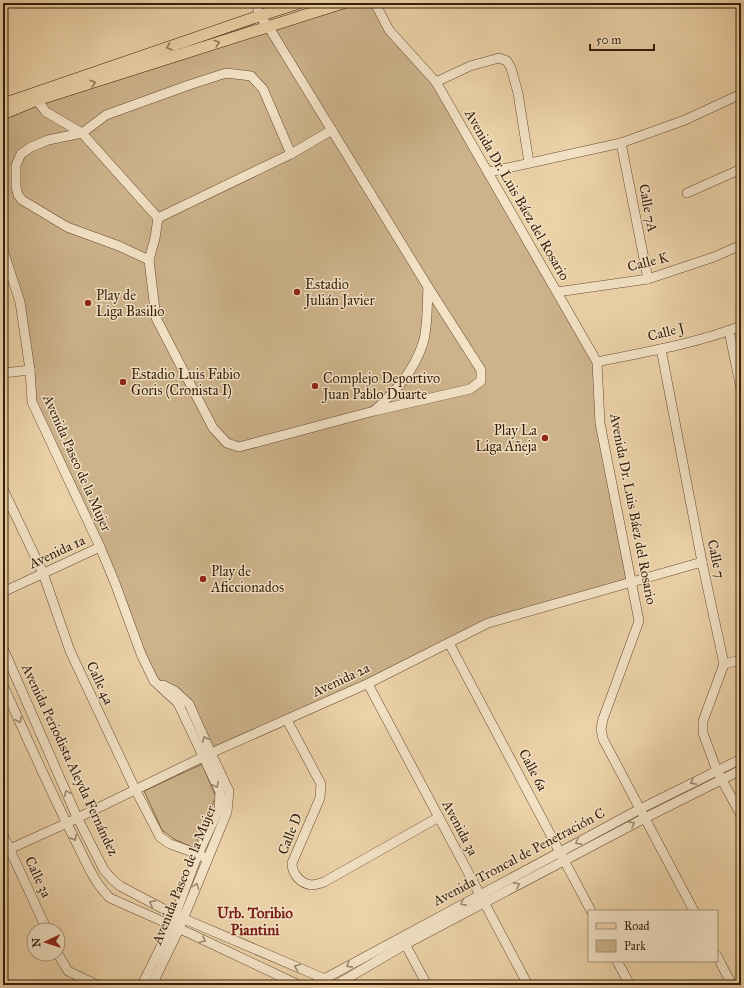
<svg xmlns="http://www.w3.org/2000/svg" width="744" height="988" viewBox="0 0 744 988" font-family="'IM FELL Great Primer',serif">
<rect width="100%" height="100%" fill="#ecd2a7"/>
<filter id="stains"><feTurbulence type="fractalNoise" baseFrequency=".005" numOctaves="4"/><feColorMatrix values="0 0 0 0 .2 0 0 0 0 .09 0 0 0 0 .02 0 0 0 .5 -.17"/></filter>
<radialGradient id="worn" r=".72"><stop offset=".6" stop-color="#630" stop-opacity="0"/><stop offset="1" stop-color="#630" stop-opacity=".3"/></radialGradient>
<g fill="#cdb38c" stroke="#82684b">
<polygon points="344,3 375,3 389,30 436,82 597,362 600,423 631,582 488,623 203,757 178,703 154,681 115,583 32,402 20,302 3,252 3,116"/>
<polygon points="202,764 216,797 194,848 174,839 162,830 144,791"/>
</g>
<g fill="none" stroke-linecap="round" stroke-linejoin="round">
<g stroke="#644a31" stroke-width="10">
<g id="minor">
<polyline points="375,3 389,30 436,82 597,362 600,423 639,621 603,719 601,729 603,739 694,911"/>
<polyline points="436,82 470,66 499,58 507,61 511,68 518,93 529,163"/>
<polyline points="35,95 37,100 46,112 82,133 158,218"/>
<polyline points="621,143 648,279"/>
<polyline points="489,172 621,143 685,120 741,94"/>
<polyline points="687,193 741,169"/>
<polyline points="158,218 155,238 149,260 156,318 213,428 227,443 239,447 374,411 470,389 481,381 481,370 428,287 268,26 259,16 257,3"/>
<polyline points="158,218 291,154 332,130"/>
<polyline points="3,250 20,302 30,370 32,402 100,547 115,583 141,654 154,681 178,703 220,792 219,809 198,854 171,926 142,985"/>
<polyline points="149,260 119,246 67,227 22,200 18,195 16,187 16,165 21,154 31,147 48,140 82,133 106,115 189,85 226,73 251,76 263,89 291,154"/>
<polyline points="557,292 648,279 714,257 741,245"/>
<polyline points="729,331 741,389"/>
<polyline points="661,349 702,562 724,664 703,721 703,733 717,771 741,815"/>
<path d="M597,362C645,352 695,344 741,326"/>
<polyline points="3,373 30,370"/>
<path d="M375,410C396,391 414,371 423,343C428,328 427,303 428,287"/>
<polyline points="3,489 43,573 70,651 135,789 160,837 170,844 198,854 207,859"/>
<polyline points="3,592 100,547"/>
<polyline points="449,643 591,911"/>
<polyline points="3,648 77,817 104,870 112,879 120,886 175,915 325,979 330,985"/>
<polyline points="724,664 741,660"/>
<polyline points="368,684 528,985"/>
<path d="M3,685C26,736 49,788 74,838C85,859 93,882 110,898L191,934L299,985"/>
<path d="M287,720L321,784L320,798L292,863C292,874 300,883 311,885C315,885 321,883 324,882L439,817"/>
<polyline points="3,835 47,930"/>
<polyline points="3,852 67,823 211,753 369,683 488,623 702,562"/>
<polyline points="403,940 427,985"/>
<polyline points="58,954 68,971 97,985"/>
<polyline points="717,956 732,985"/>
<polyline points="617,961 630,985"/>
<polyline points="152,985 179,929 227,812 229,791 211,753 189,704 175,691 163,685"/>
<polyline points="313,985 640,809 741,759"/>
<polyline points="336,985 406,944 645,818 741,770"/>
</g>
</g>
<g stroke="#361d0a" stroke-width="12">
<g id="major">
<polyline points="3,104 259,16 299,3"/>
<polyline points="3,114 37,100 343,3"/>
</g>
</g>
<use href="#minor" stroke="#f3e2c6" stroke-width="9"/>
<use href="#major" stroke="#ecd2a7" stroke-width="11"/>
</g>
<defs><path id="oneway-chevron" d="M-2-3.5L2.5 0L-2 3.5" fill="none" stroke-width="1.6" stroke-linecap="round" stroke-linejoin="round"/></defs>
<g stroke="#917858">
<use href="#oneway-chevron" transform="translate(217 43) rotate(-18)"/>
<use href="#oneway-chevron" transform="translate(169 47) rotate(161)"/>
<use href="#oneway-chevron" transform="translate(93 83) rotate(-17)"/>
</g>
<g stroke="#9e8971">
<use href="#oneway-chevron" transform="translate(19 720) rotate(65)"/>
<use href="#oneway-chevron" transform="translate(205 739) rotate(-113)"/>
<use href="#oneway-chevron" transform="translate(693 782) rotate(154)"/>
<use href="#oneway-chevron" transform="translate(216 785) rotate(64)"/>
<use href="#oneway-chevron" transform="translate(67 793) rotate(-114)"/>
<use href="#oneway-chevron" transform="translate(632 824) rotate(-28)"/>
<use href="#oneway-chevron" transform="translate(74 838) rotate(63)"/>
<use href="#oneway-chevron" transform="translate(578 842) rotate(152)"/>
<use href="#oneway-chevron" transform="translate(517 885) rotate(-28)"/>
<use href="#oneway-chevron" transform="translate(196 886) rotate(-69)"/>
<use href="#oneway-chevron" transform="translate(152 903) rotate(-152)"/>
<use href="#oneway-chevron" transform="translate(463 903) rotate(152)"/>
<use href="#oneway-chevron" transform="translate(203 940) rotate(25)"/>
<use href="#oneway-chevron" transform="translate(349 965) rotate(151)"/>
<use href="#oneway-chevron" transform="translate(297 967) rotate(-157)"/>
</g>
<g fill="#8f2418" stroke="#f3e2c6" stroke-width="1.5">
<circle cx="297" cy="292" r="4"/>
<circle cx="88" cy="303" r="4"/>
<circle cx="123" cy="382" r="4"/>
<circle cx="315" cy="386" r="4"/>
<circle cx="545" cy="438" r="4"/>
<circle cx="203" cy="579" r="4"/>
</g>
<g text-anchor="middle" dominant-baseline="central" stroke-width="3" stroke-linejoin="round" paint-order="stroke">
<g font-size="14" fill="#361d0a" stroke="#f3e2c6">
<text transform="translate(517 195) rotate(60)">Avenida Dr. Luis Báez del Rosario</text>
<text transform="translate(648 208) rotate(79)">Calle 7A</text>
<text transform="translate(648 262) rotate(-14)">Calle K</text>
<text transform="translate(666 332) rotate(-14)">Calle J</text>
<text transform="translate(77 463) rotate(66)">Avenida Paseo de la Mujer</text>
<text transform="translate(633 509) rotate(79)">Avenida Dr. Luis Báez del Rosario</text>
<text transform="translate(57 552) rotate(-25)">Avenida 1a</text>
<text transform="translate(716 559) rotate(78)">Calle 7</text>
<text transform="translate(341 680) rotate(-25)">Avenida 2a</text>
<text transform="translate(100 683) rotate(65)">Calle 4a</text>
<text transform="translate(70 760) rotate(65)">Avenida Periodista Aleyda Fernández</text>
<text transform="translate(533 770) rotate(62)">Calle 6a</text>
<text transform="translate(460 828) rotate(62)">Avenida 3a</text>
<text transform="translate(290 834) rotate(-68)">Calle D</text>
<text transform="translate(519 857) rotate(-28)">Avenida Troncal de Penetración C</text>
<text transform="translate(184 875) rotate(-68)">Avenida Paseo de la Mujer</text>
<text transform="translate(38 877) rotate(65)">Calle 3a</text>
</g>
<g font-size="14" fill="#361d0a" stroke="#f3e2c6" text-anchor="start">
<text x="305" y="284">Estadio<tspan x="305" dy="16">Julián Javier</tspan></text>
<text x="96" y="295">Play de<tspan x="96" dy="16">Liga Basilio</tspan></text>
<text x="131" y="374">Estadio Luis Fabio<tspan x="131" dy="16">Goris (Cronista I)</tspan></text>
<text x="323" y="378">Complejo Deportivo<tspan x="323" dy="16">Juan Pablo Duarte</tspan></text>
<text x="537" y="430" text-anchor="end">Play La<tspan x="537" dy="16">Liga Añeja</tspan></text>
<text x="211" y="571">Play de<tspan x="211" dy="16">Aficcionados</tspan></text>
</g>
<g font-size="15" font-weight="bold" fill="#7a1f14" stroke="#f3e2c6">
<text x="255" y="913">Urb. Toribio<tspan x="255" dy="17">Piantini</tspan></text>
</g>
</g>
<rect width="744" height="988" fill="none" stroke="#ecd2a7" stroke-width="16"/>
<rect x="4" y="4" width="736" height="980" fill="none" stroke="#361d0a" stroke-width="2"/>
<rect x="8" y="8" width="728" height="972" fill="none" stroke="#361d0a"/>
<rect x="588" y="910" width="130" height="52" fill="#f3e2c6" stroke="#a7937b"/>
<rect x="596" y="923" width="20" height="6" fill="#ecd2a7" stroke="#a7937b"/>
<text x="624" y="930" font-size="12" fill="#361d0a">Road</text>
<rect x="596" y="940" width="20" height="12" fill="#cdb38c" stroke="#a7937b"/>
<text x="624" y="950" font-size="12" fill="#361d0a">Park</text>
<g transform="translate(46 942) rotate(266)"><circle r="19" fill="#f3e2c6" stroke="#a7937b"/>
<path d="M0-3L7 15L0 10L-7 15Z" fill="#8f2418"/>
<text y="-6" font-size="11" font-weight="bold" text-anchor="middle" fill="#361d0a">N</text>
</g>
<path d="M590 44v6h64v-6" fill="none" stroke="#361d0a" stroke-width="2"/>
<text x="596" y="44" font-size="12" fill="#361d0a" stroke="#f3e2c6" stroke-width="3" paint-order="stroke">50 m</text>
<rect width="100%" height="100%" filter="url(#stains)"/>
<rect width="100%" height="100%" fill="url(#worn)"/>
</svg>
